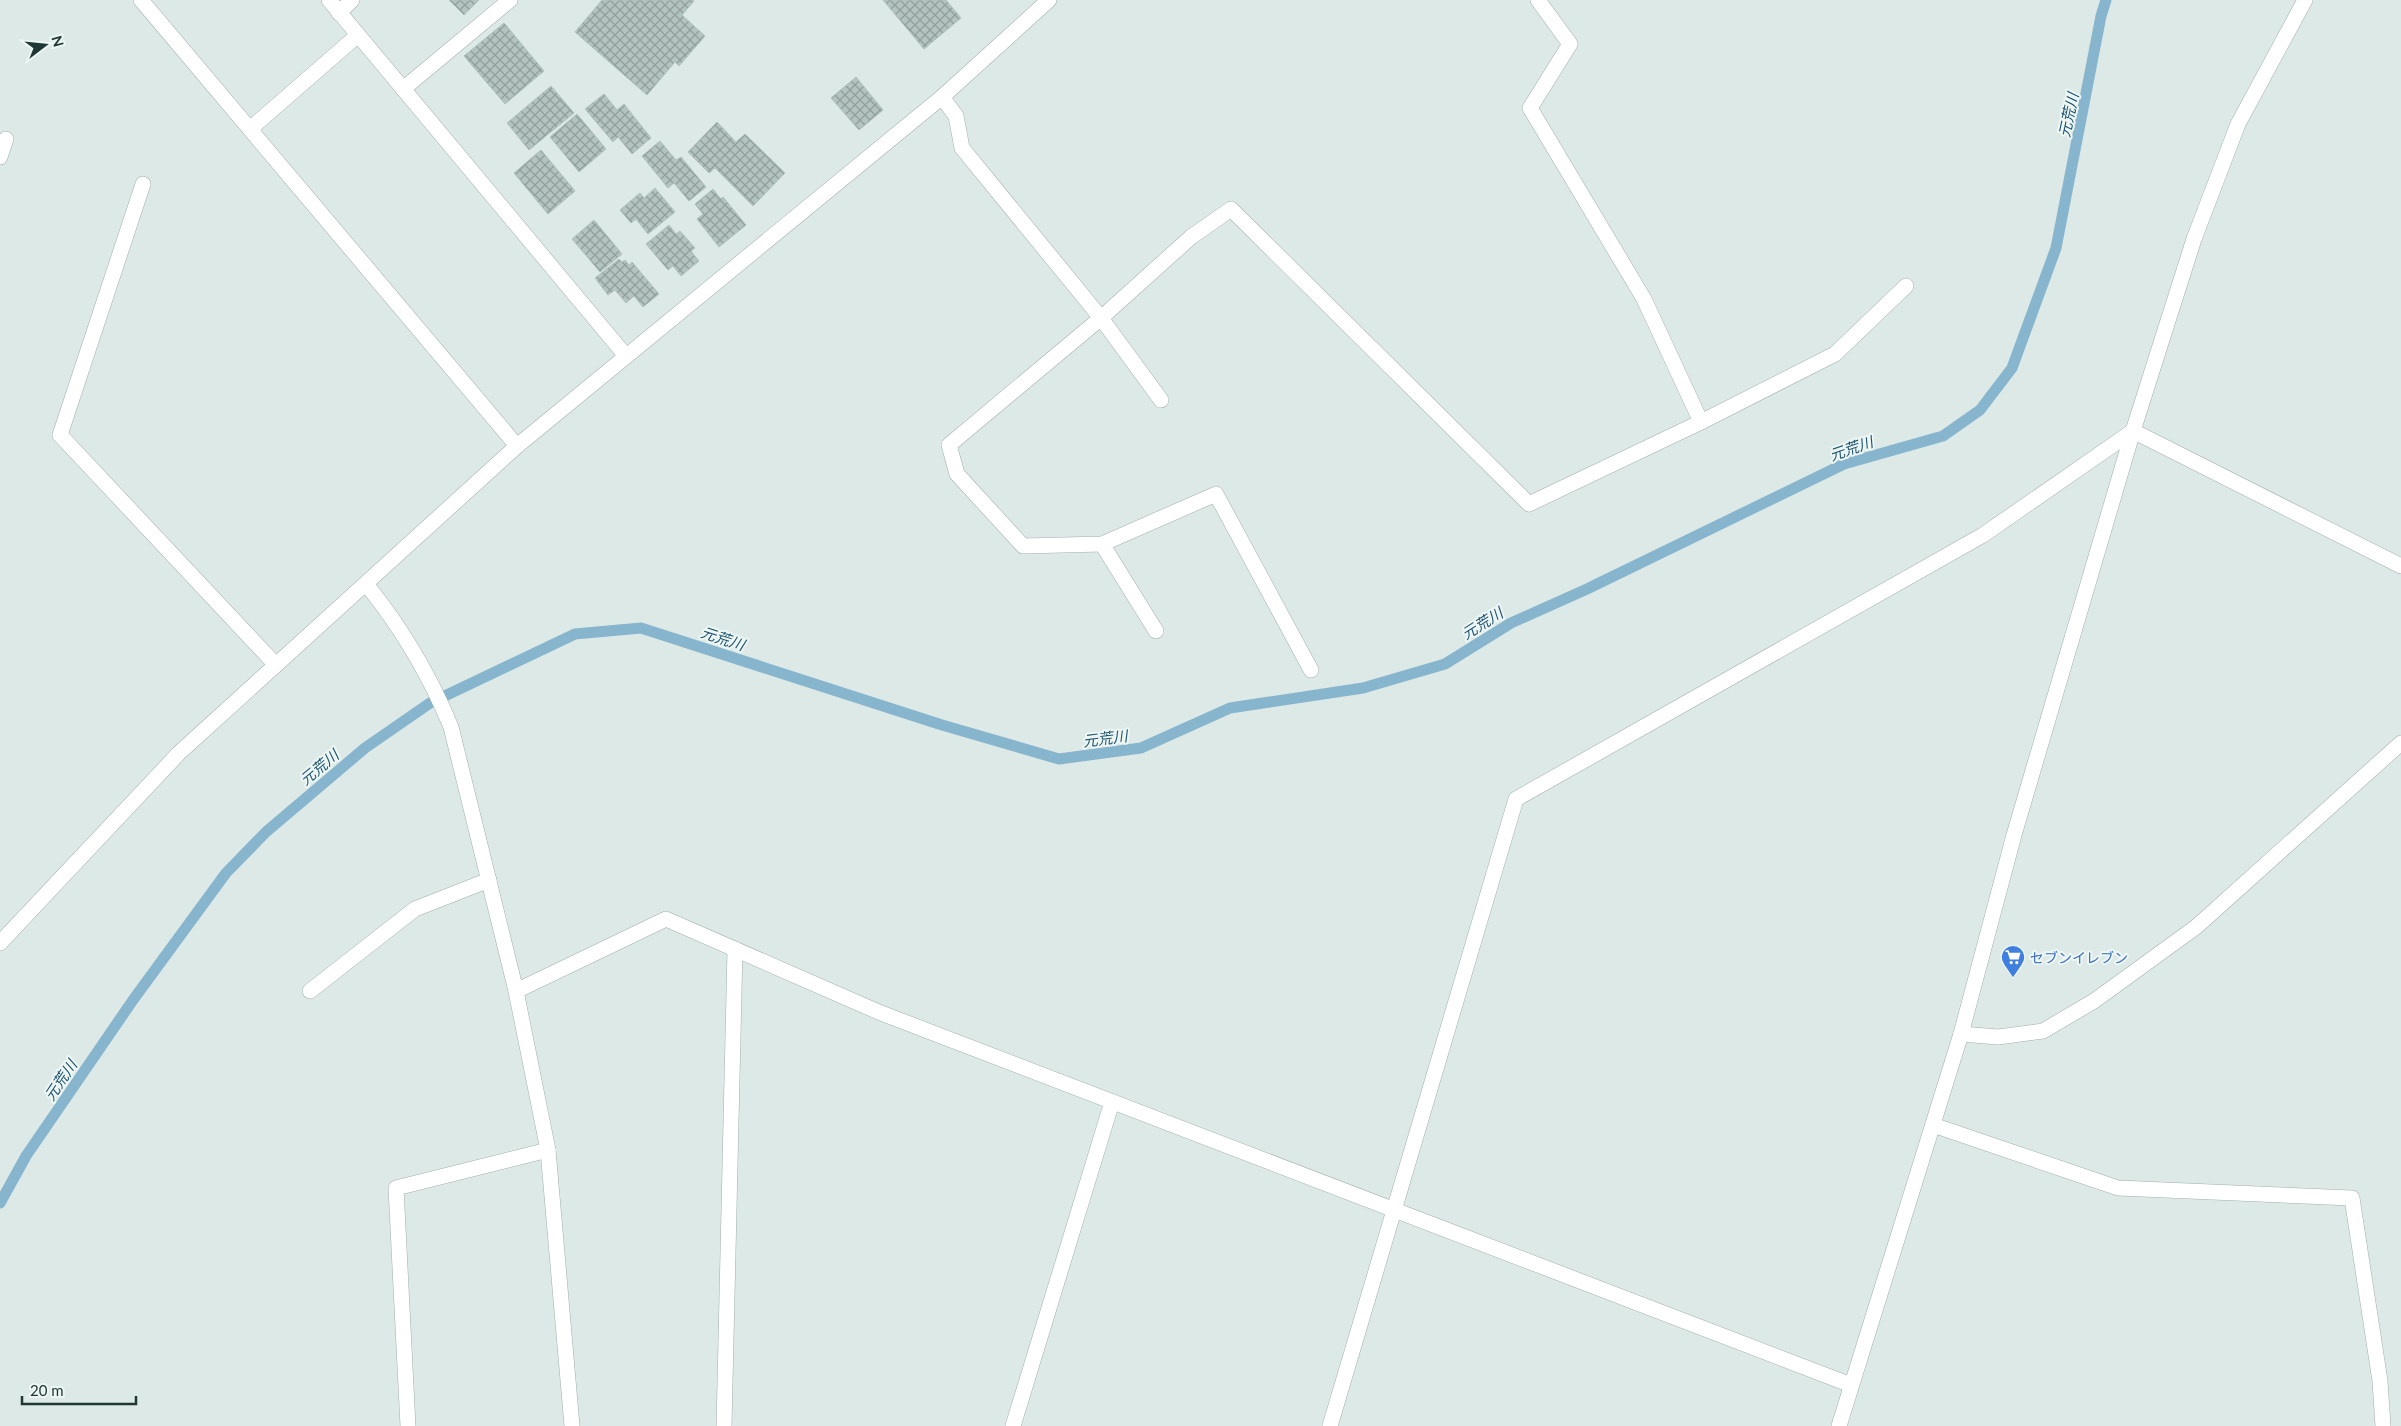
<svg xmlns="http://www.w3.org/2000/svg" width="2401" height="1426" viewBox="0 0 2401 1426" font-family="Lato,'Noto Sans JP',sans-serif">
<defs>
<pattern id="building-cross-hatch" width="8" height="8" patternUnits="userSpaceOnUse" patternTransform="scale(1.25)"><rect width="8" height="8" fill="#b3c3bf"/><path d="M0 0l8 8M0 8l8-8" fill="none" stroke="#919f9c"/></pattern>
</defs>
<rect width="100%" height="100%" fill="#dde9e6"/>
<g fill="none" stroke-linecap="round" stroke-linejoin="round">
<polyline stroke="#86b5cd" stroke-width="11" points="0,1203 26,1156 133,1000 226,873 266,832 365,748 430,703 575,634 641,628 942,725 1059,759 1141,748 1230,708 1363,688 1445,664 1511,623 1587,589 1844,464 1943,436 1980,410 2012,368 2056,248 2101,16 2106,0"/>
</g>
<g fill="url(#building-cross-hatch)" stroke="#b0c2be">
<polygon points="449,0 479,0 464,15"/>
<polygon points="602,0 692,0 694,1 682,15 705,36 679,66 675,62 647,95 575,32"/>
<polygon points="883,0 946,0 961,18 924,49"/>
<polygon points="504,23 544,71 505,104 464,56"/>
<polygon points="856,77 883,110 859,130 831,98"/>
<polygon points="551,86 574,113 529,150 507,123"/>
<polygon points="604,94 617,110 624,104 651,138 632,154 618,137 613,142 585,109"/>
<polygon points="577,114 606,149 579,172 550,137"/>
<polygon points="717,122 736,142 745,134 785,173 753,206 715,168 709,173 688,152"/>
<polygon points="660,141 676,160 681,157 706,187 689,201 674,183 668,188 642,156"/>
<polygon points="541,150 575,191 548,214 514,173"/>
<polygon points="655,188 675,212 648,234 636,219 631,223 620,210 640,193 644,198"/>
<polygon points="713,189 721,199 723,197 746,225 719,247 697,219 703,214 695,204"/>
<polygon points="594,220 622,254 600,272 572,239"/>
<polygon points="669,225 676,234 680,231 695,248 691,251 699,261 681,276 673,266 668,270 646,244"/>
<polygon points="619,259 622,262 625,260 629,265 632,262 659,294 643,307 634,296 626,303 615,290 608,295 595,278"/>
</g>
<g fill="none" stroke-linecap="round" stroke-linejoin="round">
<g stroke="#a1b0ad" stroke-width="16">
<g id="service">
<polyline points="339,13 352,0"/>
<polyline points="403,89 510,0"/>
</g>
</g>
<g stroke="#a1b0ad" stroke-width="16">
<g id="minor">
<polyline points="141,0 517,446"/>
<polyline points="329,0 626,356"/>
<polyline points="1538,0 1570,44 1530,108 1644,299 1701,422 1835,354 1906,286"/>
<polyline points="250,129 358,35"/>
<polyline points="0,157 6,139"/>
<polyline points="143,184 60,435 275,664"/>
<polyline points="1102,544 1156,631"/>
<path d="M366,584C401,627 430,676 451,727L516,991L548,1150L572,1426"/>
<polyline points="1311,670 1216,494 1102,544 1023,546 957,474 949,445 1101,318 1191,237 1231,209 1529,504 1701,422"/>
<polyline points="0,943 179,753 517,446 942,97 956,116 962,148 1101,318 1161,400"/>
<polyline points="310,991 415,909 489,880"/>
<polyline points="516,991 666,919 881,1013 1851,1385"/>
<polyline points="1933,1125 2118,1188 2352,1198 2380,1381 2383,1426"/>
<polyline points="408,1426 396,1188 548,1150"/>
<polyline points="724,1426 735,949"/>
<polyline points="1013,1426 1112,1102"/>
<polyline points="1330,1426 1516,799 1983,535 2133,431 2401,566"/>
</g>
</g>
<g stroke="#a1b0ad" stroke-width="16">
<g id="tertiary">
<polyline points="942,97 1049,0"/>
<polyline points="1961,1034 1998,1037 2043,1031 2094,1001 2196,927 2401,743"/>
<polyline points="1839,1426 1961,1034 2014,835 2133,431 2194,239 2238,124 2305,0"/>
</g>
</g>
<use href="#service" stroke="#fff" stroke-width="15"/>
<use href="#minor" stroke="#fff" stroke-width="15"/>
<use href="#tertiary" stroke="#fff" stroke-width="15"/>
</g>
<defs>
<g id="supermarket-pin" transform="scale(1.25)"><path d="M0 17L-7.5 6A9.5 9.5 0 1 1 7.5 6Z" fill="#3f7fe0" stroke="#edf6f3"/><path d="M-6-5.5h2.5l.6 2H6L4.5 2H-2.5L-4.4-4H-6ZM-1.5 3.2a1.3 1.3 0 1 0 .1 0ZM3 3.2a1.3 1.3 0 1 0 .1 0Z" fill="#fff"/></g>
</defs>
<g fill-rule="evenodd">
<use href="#supermarket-pin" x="2013" y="957"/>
</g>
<g text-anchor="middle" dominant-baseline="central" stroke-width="4" stroke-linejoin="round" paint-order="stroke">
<g font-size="14" fill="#366cbe" stroke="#edf6f3" text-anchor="start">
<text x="2030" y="957">セブンイレブン</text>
</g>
<g font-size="15" font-style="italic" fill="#1d5370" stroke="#edf6f3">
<text transform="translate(2068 115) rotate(-78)">元荒川</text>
<text transform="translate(1851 448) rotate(-19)">元荒川</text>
<text transform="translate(1482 623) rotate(-32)">元荒川</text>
<text transform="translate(723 638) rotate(18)">元荒川</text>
<text transform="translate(1105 738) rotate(-7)">元荒川</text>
<text transform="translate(319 767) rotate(-40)">元荒川</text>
<text transform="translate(60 1080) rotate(-56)">元荒川</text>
</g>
</g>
<g transform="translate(45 45) rotate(74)" stroke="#edf6f3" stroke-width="4" paint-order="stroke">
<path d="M0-4L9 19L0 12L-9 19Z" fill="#203735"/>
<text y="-8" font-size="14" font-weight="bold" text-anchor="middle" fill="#203735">N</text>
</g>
<path d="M22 1396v8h114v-8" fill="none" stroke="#203735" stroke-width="2.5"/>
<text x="30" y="1396" font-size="15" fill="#203735" stroke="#edf6f3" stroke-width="4" paint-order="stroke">20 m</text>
</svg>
